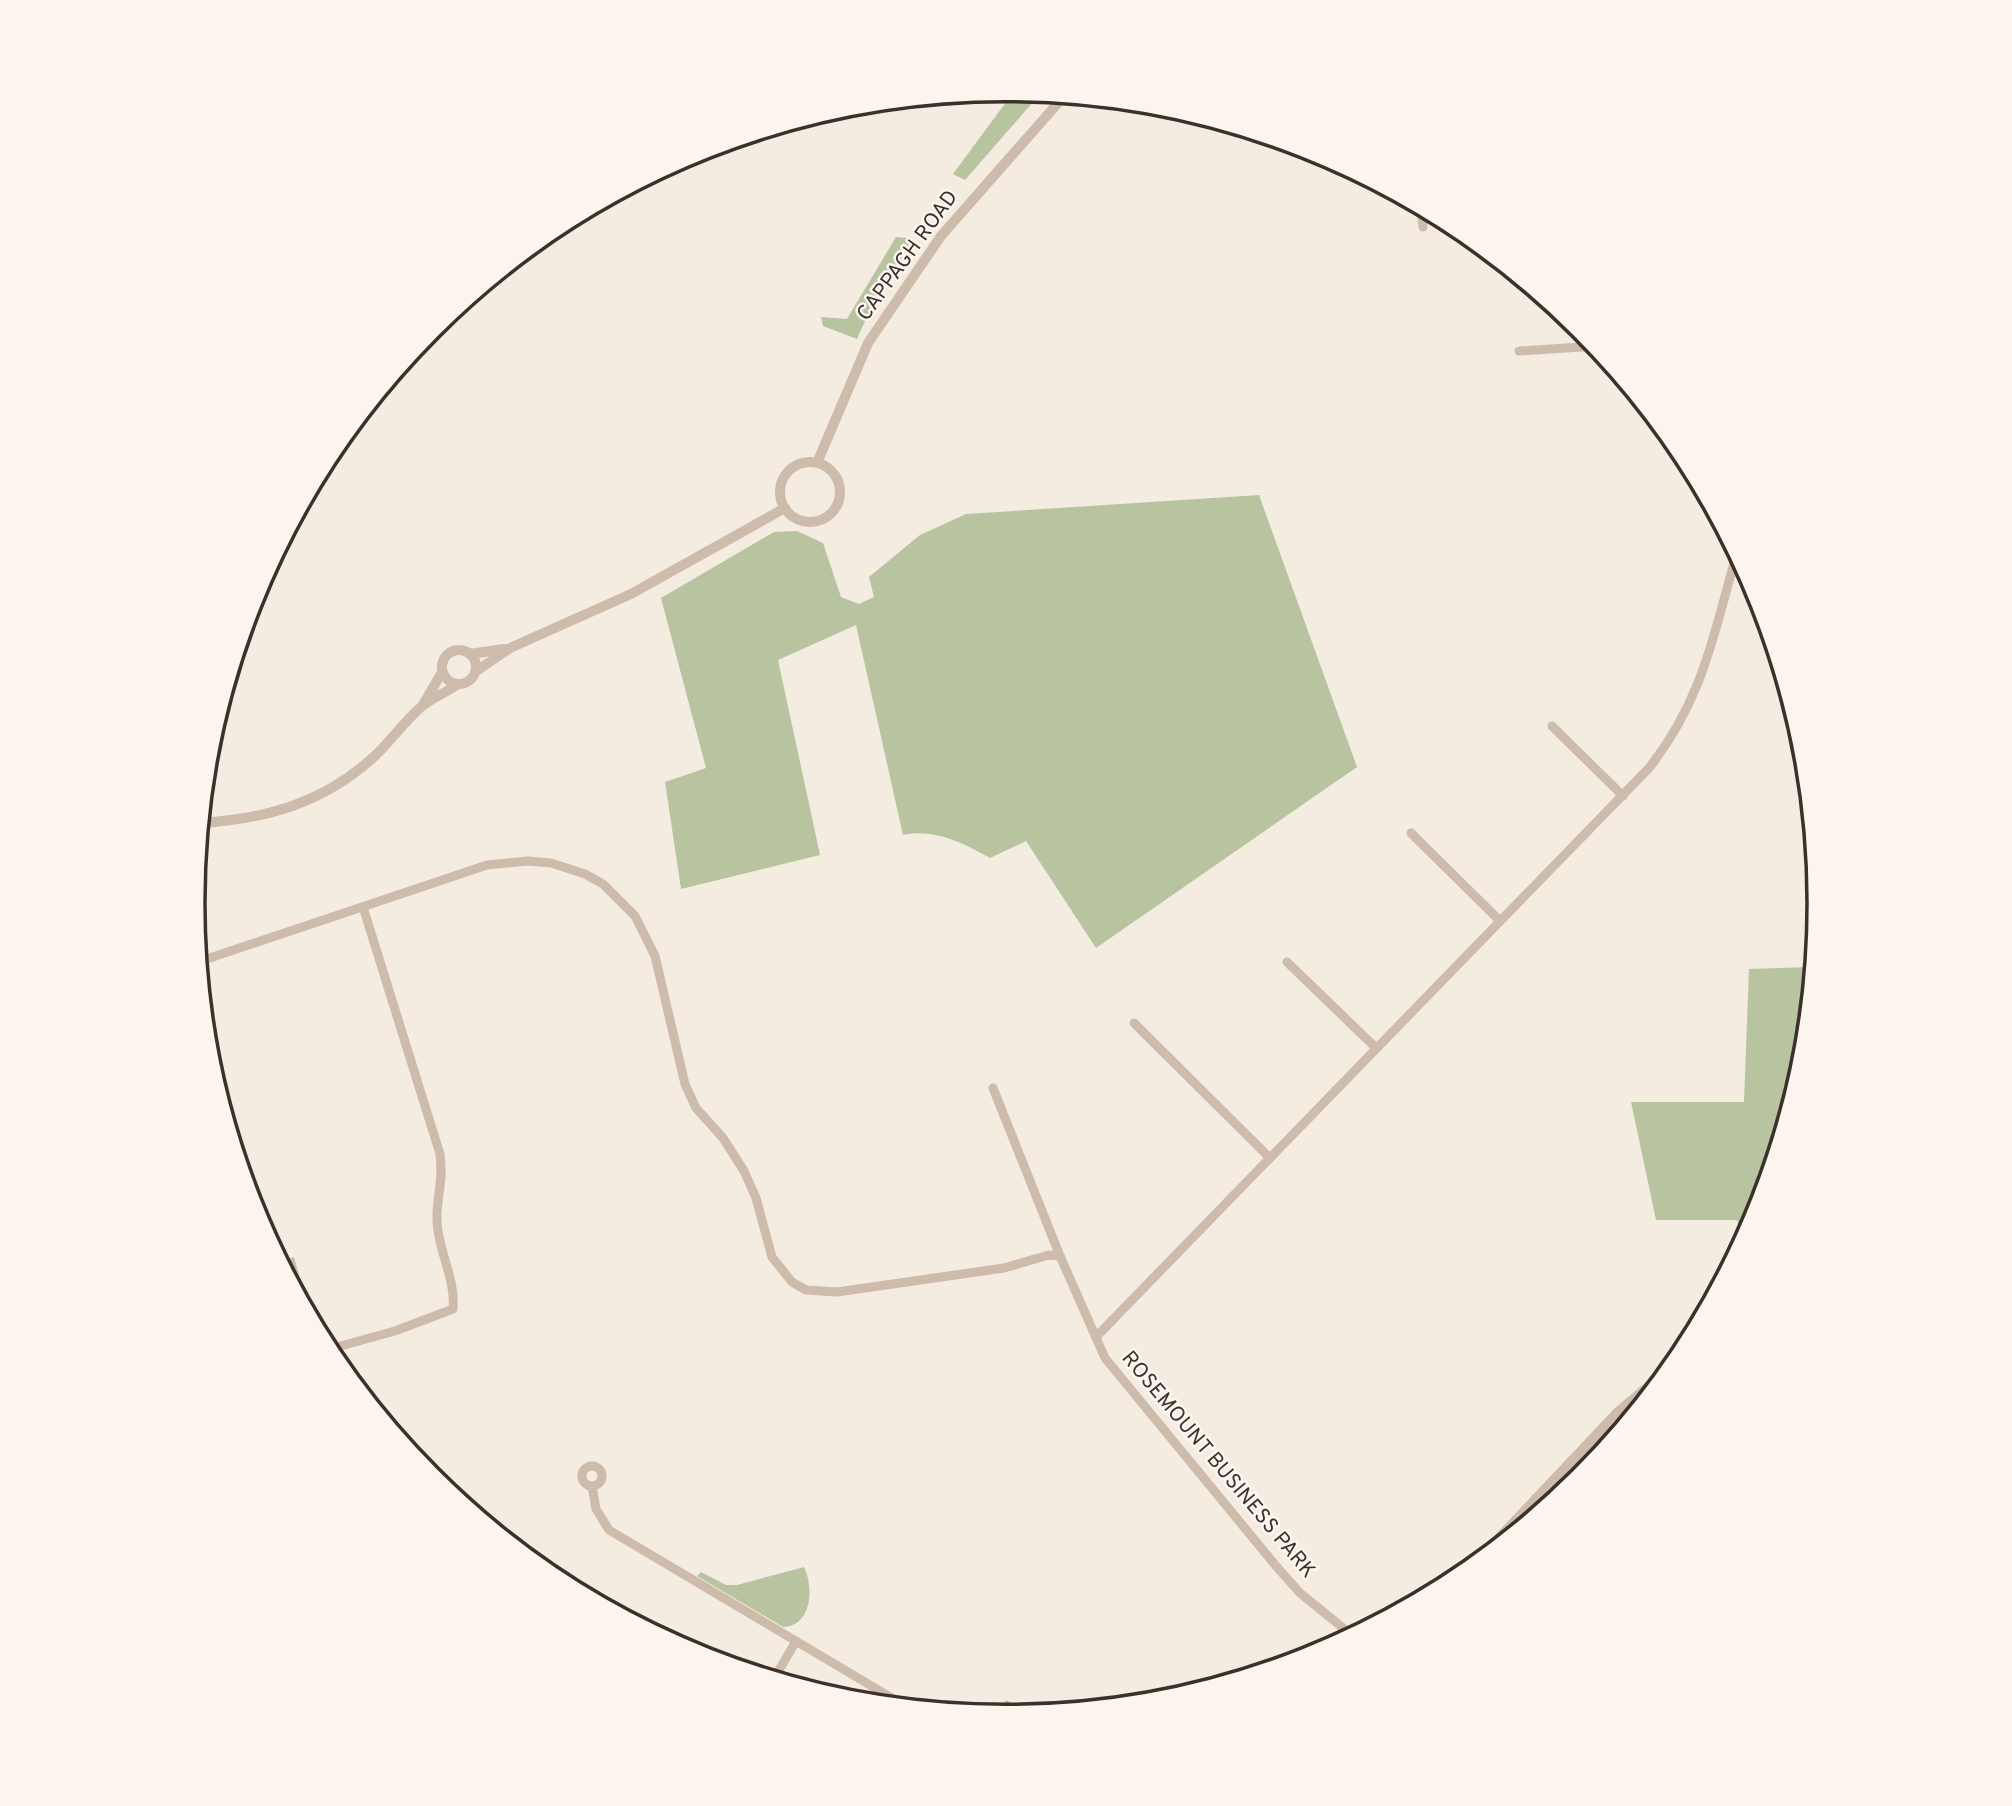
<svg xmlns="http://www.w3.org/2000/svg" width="2012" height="1806" viewBox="0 0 2012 1806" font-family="Overpass,sans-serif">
<rect width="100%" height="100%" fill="#f4ebe1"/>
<g fill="#b8c4a0">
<polygon points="1015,90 1041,93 965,180 953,174"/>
<path d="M896,237L909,238V257C884,280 871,308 857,339L823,326L821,317L847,319Z"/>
<path d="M1259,495L1357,767L1096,948L1026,841L990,858C964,843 933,828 903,835L856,625L778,660L820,855L681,889L665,782L706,768L661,598L774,532L797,531L823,543L841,597L859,604L874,597L869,577L920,535L966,514Z"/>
<polygon points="1813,967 1804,1062 1758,1215 1745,1238 1737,1220 1656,1220 1631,1102 1744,1102 1749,969"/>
<polygon points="294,1257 312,1322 283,1268 283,1261"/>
<path d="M804,1567C814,1588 812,1626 783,1627L697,1576L701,1572L726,1585H737Z"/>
<polygon points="1006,1700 1022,1709 1020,1712 1025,1715 996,1716"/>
</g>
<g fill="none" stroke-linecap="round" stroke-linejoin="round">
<g stroke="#cdbbac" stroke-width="9">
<polyline points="1421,207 1423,227"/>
<polyline points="1519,351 1597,346"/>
<polyline points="1552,726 1623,796"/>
<polyline points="1411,833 1500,921"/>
<polyline points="198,962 487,865 528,861 551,863 585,874 603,884 635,916 655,956 685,1084 696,1108 723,1138 744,1171 756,1198 772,1257 792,1282 806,1290 837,1292 1004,1268 1049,1255 1060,1256"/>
<polyline points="1287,962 1375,1047"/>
<polyline points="1134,1023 1270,1158"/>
<polyline points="993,1088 1060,1256 1105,1358 1276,1566 1300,1593 1353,1636"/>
<path d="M1096,1337L1649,768C1703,700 1714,633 1737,552"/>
<path d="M326,1350L395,1331L453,1309C456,1279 438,1251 437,1221C436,1197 444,1183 440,1154L363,907"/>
<circle cx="592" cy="1476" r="10"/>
<polyline points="592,1486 596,1509 609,1530 907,1707"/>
<polyline points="774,1679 796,1641"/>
</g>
<g stroke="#cdbbac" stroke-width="10">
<circle cx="810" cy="492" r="30"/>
<polyline points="817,463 868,343 941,236 1065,95"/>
<circle cx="459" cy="667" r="17"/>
<polyline points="470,654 504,649"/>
<polyline points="475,672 510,648 631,594 785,508"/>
<polyline points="423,705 442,672"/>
<path d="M200,823C268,819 326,802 377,754C392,739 405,721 421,707C432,698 447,692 458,684"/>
<polyline points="1466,1573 1618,1412 1676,1363"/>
</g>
</g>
<g text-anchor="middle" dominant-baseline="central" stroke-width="5" stroke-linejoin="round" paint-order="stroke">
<g font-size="21" fill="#3b302b" stroke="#fbf5ee">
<text transform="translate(908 256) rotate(-54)">CAPPAGH ROAD</text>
<text transform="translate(1218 1465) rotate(50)">ROSEMOUNT BUSINESS PARK</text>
</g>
</g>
<path d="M0 0H2012V1806H0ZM205 903a801 801 0 1 1 1602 0a801 801 0 1 1-1602 0Z" fill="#fbf5ee" fill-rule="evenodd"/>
<path fill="none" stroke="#3b302b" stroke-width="3.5" d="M205 903a801 801 0 1 1 1602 0a801 801 0 1 1-1602 0Z"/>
</svg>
